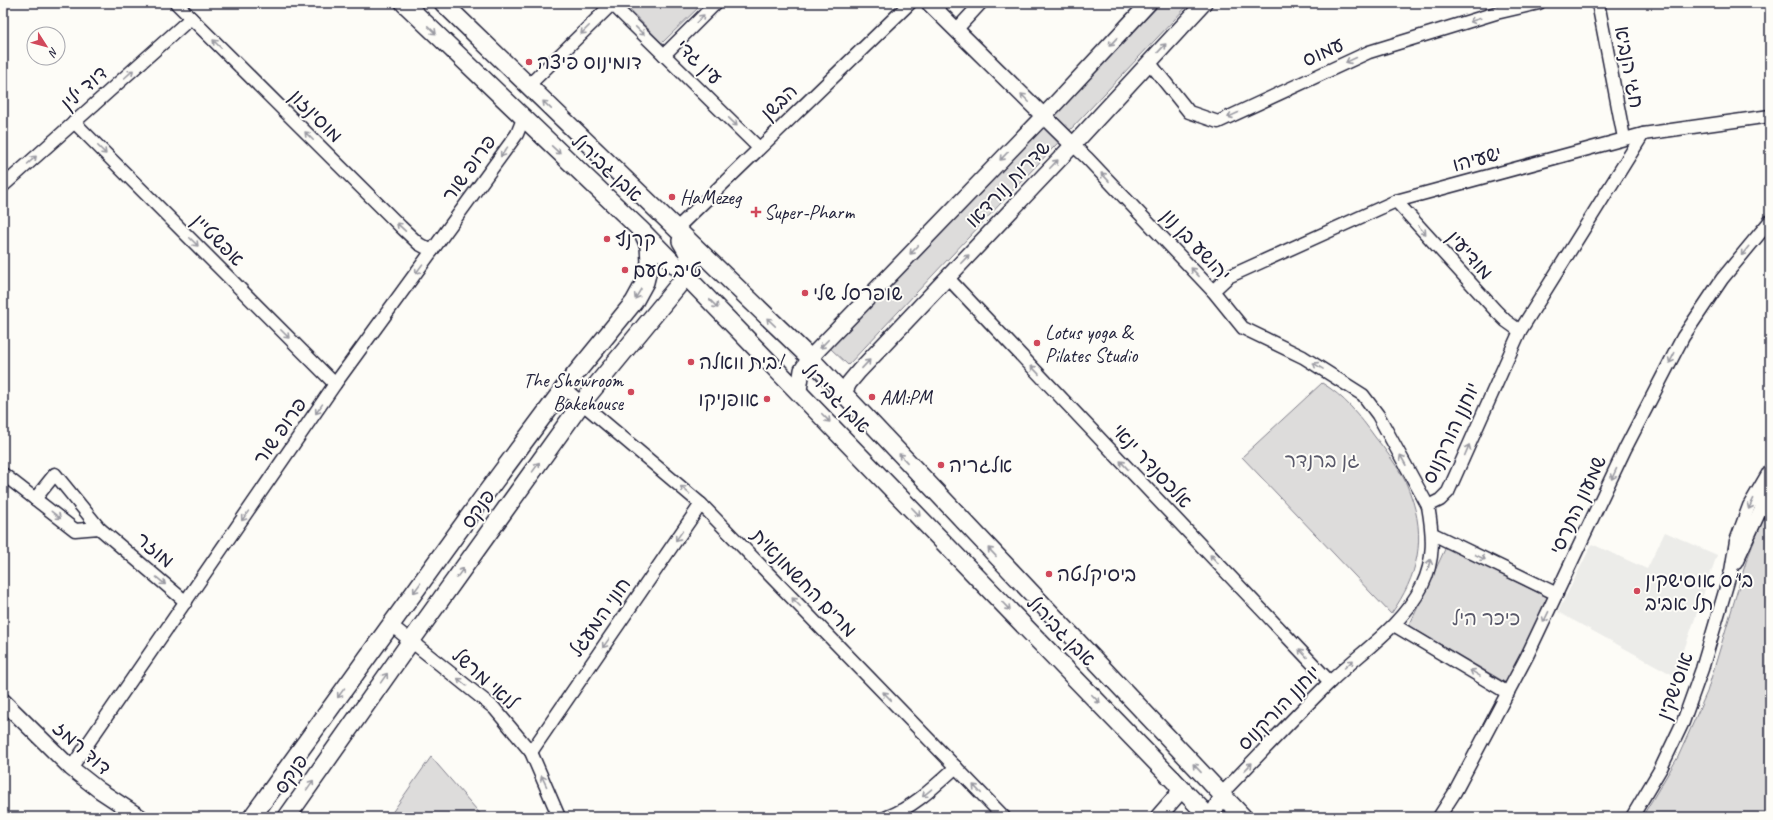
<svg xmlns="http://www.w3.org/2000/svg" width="1773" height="820" viewBox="0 0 1773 820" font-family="Caveat,'Playpen Sans Hebrew',sans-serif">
<rect width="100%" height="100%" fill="#fdfcf7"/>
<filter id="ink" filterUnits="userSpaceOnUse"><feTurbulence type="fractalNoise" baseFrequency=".025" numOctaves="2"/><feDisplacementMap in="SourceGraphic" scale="8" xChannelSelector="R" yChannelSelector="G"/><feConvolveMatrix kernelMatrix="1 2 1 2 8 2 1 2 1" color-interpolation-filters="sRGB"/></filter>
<g filter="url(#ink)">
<polygon fill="#ecece9" points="1665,532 1717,555 1675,676 1558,612 1592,544 1647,569"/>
<g fill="#dddcdb" stroke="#807f8b">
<polygon points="623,3 703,3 662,43"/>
<polygon points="1157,3 1190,3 848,365 830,348"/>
<path d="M1322,383C1344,396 1360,416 1375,437C1385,449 1395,463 1403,477C1406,482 1408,488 1410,493C1427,538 1418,576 1391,614L1242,457Z"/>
<polygon points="1770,501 1770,817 1642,817 1678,757 1707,692 1746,562"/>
<polygon points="1446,547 1549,598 1508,684 1409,626"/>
<polygon points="431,757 483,817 389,817"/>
</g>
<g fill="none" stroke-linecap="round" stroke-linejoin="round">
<g stroke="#22223b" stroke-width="15">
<g id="minor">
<polyline points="176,3 401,227 419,244 432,251"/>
<polyline points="1598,3 1624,138"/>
<polyline points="612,4 759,148"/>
<polyline points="957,29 981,3"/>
<polyline points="664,55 716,3"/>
<polyline points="1149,62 1189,112 1218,122 1369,52 1496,13 1539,3"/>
<polyline points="528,86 613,3"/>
<polyline points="74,122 335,384"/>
<polyline points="1073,145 1087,158 1213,291 1243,328 1303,357 1363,395 1378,415 1428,506"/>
<polyline points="3,186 191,18"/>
<polyline points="1396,201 1496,311 1506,321 1520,331"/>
<polyline points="675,230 910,3"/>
<polyline points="947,277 1330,682"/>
<polyline points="1213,291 1228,277 1396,201 1643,134 1770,116"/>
<polyline points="564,388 701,504 1004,817"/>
<polyline points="3,474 75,530 99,528 186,602"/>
<polyline points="35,499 55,474 99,528"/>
<polyline points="1433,534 1557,594"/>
<polyline points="1736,563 1760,511 1770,485"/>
<polyline points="391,625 494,708 531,752 559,817"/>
<polyline points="1394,625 1508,693"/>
<polyline points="531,752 701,504"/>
<polyline points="71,768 335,384 517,134 523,119"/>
<path d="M1222,796L1227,788C1261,753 1295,716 1330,682C1362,651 1402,626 1422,586C1435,560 1433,534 1428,506L1440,500L1448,492L1520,331L1643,134"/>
<path d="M887,817C914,807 935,786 956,767"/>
<polyline points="1439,817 1455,792 1527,656 1625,449 1683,337 1722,279 1770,221"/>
<polyline points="1632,817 1661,768 1683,722 1702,669 1731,571 1736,541 1749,506 1770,470"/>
</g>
</g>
<g stroke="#22223b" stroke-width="18">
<g id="tertiary">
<polyline points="929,3 1073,145"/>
<polyline points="799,390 802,370 810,358 1054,105 1149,3"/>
<polyline points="843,395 849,383 859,371 1073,145 1204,3"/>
<polyline points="3,701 71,768 99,790 140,817"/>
<polyline points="1158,817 1178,794 1178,788 1173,778"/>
<polyline points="1211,817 1222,796"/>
</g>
</g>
<g stroke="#22223b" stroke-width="20">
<g id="secondary">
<polyline points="404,3 642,231 686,276 1209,817"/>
<polyline points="443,3 810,358 1243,817"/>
<polyline points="252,817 486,493 564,388 634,302 645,282 650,262 649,246 644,235"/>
<path d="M287,817L411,641L581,404L686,276C693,259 689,255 681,241"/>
</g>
</g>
<use href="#minor" stroke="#fdfcf7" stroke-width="12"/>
<use href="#tertiary" stroke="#fdfcf7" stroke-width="15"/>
<use href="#secondary" stroke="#fdfcf7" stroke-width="17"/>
</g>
<defs><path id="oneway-shaft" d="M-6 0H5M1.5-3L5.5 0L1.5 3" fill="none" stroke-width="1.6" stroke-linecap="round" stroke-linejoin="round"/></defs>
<g stroke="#9a9aa2">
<use href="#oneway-shaft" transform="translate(700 19) rotate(-45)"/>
<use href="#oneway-shaft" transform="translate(1475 20) rotate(163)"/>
<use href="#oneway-shaft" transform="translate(432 30) rotate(44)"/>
<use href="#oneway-shaft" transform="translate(585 30) rotate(135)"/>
<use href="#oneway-shaft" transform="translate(640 31) rotate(44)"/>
<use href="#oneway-shaft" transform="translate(1113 42) rotate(133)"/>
<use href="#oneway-shaft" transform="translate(217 44) rotate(-135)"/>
<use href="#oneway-shaft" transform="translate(1162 48) rotate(-47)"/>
<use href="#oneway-shaft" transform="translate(1351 60) rotate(155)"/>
<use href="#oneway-shaft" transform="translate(129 74) rotate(-42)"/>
<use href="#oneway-shaft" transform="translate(1025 98) rotate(-135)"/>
<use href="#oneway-shaft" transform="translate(547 105) rotate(-136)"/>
<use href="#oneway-shaft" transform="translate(1233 115) rotate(155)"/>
<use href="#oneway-shaft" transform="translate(733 122) rotate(44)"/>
<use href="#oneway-shaft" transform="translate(309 136) rotate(-135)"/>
<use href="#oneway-shaft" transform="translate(102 150) rotate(45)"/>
<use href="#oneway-shaft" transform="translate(556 150) rotate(43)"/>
<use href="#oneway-shaft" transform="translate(504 152) rotate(126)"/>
<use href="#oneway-shaft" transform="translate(1004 156) rotate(134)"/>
<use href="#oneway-shaft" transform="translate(32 160) rotate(-42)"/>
<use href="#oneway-shaft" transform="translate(1054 164) rotate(-46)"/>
<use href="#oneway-shaft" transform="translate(1105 177) rotate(-133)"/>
<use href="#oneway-shaft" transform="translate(401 227) rotate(-137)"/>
<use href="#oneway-shaft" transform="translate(1422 230) rotate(48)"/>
<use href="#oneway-shaft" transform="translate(194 242) rotate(45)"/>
<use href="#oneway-shaft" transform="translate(914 250) rotate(134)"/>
<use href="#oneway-shaft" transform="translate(1745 251) rotate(129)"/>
<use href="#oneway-shaft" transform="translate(965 259) rotate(-46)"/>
<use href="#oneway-shaft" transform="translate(419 269) rotate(126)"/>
<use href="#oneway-shaft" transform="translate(1195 272) rotate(-133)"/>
<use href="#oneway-shaft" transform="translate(638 294) rotate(121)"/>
<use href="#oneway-shaft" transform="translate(714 304) rotate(46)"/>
<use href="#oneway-shaft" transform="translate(771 322) rotate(-136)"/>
<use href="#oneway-shaft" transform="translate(285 334) rotate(45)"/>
<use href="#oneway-shaft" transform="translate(824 344) rotate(134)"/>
<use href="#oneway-shaft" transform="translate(1672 358) rotate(117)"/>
<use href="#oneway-shaft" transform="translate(866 364) rotate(-47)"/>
<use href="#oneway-shaft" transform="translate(1318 366) rotate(-148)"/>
<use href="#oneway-shaft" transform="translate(1035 370) rotate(-133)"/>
<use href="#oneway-shaft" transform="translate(319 409) rotate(125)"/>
<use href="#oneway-shaft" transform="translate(826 418) rotate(46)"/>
<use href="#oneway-shaft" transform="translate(1467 450) rotate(-67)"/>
<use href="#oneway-shaft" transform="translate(903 458) rotate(-133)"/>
<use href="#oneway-shaft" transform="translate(1403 460) rotate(-119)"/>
<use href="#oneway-shaft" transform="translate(1124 465) rotate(-133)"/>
<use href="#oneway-shaft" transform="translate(536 467) rotate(-54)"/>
<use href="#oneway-shaft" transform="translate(1614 474) rotate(115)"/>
<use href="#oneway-shaft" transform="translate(685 490) rotate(-140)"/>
<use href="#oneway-shaft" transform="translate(1751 504) rotate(116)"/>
<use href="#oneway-shaft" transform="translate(916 512) rotate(46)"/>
<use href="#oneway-shaft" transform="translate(56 515) rotate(38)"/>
<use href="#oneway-shaft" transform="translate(245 516) rotate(125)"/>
<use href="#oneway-shaft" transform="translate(679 536) rotate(125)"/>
<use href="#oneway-shaft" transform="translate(992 552) rotate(-133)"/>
<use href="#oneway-shaft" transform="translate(1480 557) rotate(26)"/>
<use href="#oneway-shaft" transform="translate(1214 559) rotate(-133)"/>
<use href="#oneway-shaft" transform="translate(1429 565) rotate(-77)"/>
<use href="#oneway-shaft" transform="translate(460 573) rotate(-54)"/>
<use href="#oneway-shaft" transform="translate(161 581) rotate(40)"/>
<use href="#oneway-shaft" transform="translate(417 588) rotate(126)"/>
<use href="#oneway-shaft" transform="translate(796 602) rotate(-134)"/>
<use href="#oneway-shaft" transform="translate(1006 606) rotate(46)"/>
<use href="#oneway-shaft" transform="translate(1546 617) rotate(116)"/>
<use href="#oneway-shaft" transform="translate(606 643) rotate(125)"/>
<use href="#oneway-shaft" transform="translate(1303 653) rotate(-133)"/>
<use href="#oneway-shaft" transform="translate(1349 664) rotate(-42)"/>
<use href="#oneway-shaft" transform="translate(1475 673) rotate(-149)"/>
<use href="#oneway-shaft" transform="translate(384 678) rotate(-55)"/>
<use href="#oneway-shaft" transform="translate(462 682) rotate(-141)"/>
<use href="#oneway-shaft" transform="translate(341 693) rotate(126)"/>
<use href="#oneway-shaft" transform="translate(887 696) rotate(-134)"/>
<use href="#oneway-shaft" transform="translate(1096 699) rotate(46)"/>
<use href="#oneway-shaft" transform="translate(1248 767) rotate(-46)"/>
<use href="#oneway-shaft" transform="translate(1197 768) rotate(-133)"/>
<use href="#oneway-shaft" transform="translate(544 781) rotate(-115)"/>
<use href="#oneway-shaft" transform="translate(310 785) rotate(-55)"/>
<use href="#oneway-shaft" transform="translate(977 789) rotate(-134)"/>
<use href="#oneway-shaft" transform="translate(927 793) rotate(140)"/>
</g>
</g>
<g fill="#d1495b" stroke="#fdfcf7" stroke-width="1.5">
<circle cx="529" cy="62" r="4"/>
<circle cx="672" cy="197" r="4"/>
<path d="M754 206h4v4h4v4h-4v4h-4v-4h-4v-4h4z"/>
<circle cx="607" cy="239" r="4"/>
<circle cx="625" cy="270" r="4"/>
<circle cx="805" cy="293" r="4"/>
<circle cx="1037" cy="343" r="4"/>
<circle cx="691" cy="362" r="4"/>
<circle cx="631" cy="392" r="4"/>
<circle cx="872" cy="397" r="4"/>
<circle cx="767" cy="399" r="4"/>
<circle cx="941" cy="465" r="4"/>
<circle cx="1049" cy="574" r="4"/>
<circle cx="1637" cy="591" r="4"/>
</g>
<g text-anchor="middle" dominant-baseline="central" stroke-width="4" stroke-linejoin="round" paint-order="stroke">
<g font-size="20" fill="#22223b" stroke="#fdfcf7">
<text transform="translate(1323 52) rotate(-25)">עמוס</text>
<text transform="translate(699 62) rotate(44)">עין גדי</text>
<text transform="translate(1629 67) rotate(79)">חגי הנביא</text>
<text transform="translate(84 88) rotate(-42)">דוד ילין</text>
<text transform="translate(779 102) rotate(-44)">הבשן</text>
<text transform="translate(316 116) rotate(45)">מוסינזון</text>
<text transform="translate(1477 159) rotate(-15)">ישעיהו</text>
<text transform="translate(469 168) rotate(-54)">פרופ שור</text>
<text transform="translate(607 168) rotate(43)">אבן גבירול</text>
<text transform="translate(1008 184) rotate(-46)">שדרות נורדאו</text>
<text transform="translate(218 240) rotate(45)">אפשטיין</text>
<text transform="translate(1196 245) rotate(47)">יהושע בן נון</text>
<text transform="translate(1470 255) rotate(48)">מודיעין</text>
<text transform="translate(836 398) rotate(46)">אבן גבירול</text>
<text transform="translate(280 431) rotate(-55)">פרופ שור</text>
<text transform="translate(1451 433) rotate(-65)">יוחנן הורקנוס</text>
<text transform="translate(1152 466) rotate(47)">אלכסנדר ינאי</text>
<text transform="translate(1578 505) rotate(-65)">שמעון התרסי</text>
<text transform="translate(478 509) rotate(-54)">פנקס</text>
<text transform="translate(155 550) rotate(40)">מוזר</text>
<text transform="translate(804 583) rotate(46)">מרים החשמונאית</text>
<text transform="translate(600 617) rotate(-55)">חוני המעגל</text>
<text transform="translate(1061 631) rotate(46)">אבן גבירול</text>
<text transform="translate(485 679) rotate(42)">לואי מרשל</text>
<text transform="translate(1675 686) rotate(-70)">אוסישקין</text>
<text transform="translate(1279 708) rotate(-46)">יוחנן הורקנוס</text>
<text transform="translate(82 748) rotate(42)">דוד רמז</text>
<text transform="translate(291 774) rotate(-55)">פנקס</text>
</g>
<g font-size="20" fill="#22223b" stroke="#fdfcf7" text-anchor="start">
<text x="537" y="62">דומינוס פיצה</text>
<text x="680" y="197">HaMezeg</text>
<text x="764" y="212">Super-Pharm</text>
<text x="615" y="239">קרנף</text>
<text x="633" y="270">טיב טעם</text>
<text x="813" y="293">שופרסל שלי</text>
<text x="1045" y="332">Lotus yoga &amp;<tspan x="1045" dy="23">Pilates Studio</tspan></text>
<text x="699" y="362">בית וואלה!</text>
<text x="623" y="380" text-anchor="end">The Showroom<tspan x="623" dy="23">Bakehouse</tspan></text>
<text x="880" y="397">AM:PM</text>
<text x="759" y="399" text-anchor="end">אופניקו</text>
<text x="949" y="465">אלגריה</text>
<text x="1057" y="574">ביסיקלטה</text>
<text x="1645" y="580">בי"ס אוסישקין<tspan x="1645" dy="23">תל אביב</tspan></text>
</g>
<g font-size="20" fill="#5a5a6b" stroke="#fdfcf7">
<text x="1322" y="460">גן ברנדר</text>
<text x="1486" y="618">כיכר היל</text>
</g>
</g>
<rect width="1773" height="820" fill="none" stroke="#fdfcf7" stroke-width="16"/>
<rect x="8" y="8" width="1757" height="804" fill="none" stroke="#22223b" stroke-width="1.5" filter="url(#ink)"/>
<g transform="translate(46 46) rotate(126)"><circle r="19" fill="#fdfcf7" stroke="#a5a5ac"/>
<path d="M0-3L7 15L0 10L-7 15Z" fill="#d1495b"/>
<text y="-6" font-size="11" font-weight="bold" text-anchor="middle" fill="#22223b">N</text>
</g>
</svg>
